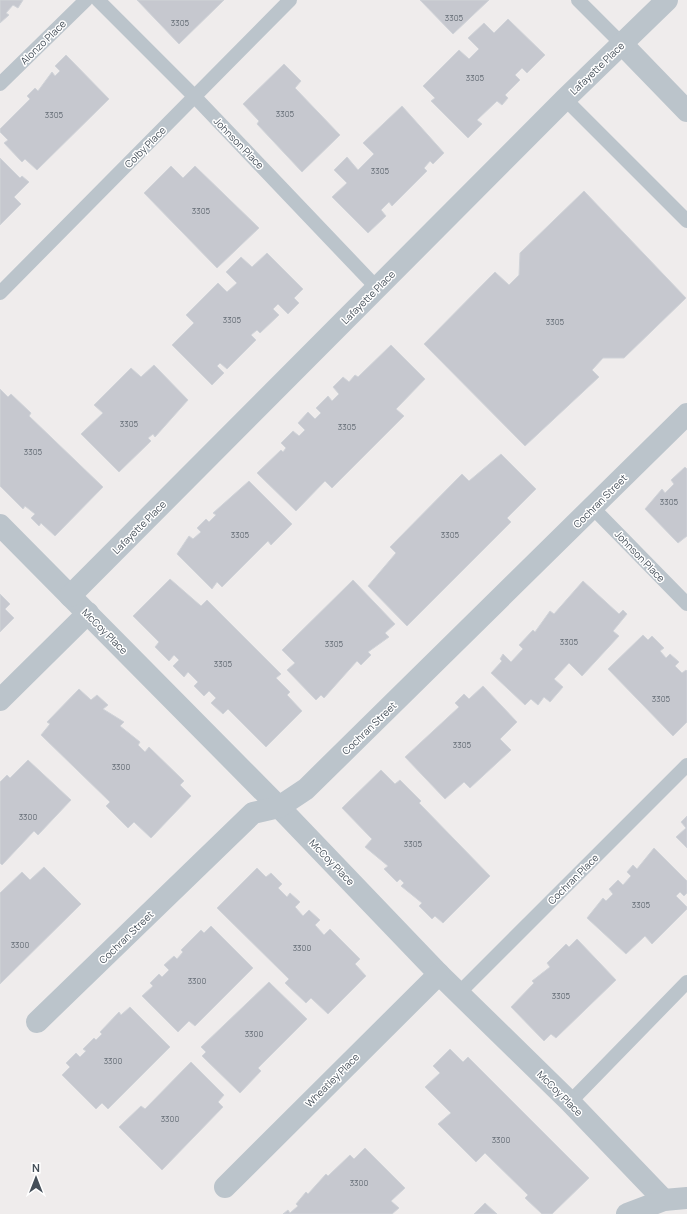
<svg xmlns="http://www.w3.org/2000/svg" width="687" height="1214" viewBox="0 0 687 1214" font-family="Manrope,sans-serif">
<rect width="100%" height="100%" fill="#efecec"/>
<g fill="#c6c8cf" stroke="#d0d3d8">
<polygon points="0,0 23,0 18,8 13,5 6,13 9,15 0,23"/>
<polygon points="137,0 224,0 179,44"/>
<polygon points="420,0 489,0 453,34"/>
<polygon points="508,19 545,55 527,73 522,68 515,75 520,80 505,95 508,98 502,105 497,101 477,120 482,124 468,138 431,101 435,98 423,86 459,50 469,59 479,49 468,38 484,23 494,33"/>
<polygon points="66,55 109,99 37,170 25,159 22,162 4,143 8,140 0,132 0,129 30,99 27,96 35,88 38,91 52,72 55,76 60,71 55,66"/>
<polygon points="284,64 301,81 295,88 340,135 302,172 257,124 259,121 243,104"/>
<polygon points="402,106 444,153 433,164 430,161 424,168 427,171 392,206 389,202 381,210 386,216 368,233 332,197 347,183 334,170 347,157 358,170 374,154 363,143"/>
<polygon points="0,158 20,178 22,176 29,182 14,197 21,204 0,225"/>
<polygon points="171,166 183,178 195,166 259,228 217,268 144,193"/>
<polygon points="584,191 686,298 624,358 603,358 592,370 599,377 525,446 424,344 495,272 509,285 519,275 520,253"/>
<polygon points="267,253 303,289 294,298 299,303 288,314 278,304 273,309 279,315 260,333 257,330 251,335 256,340 227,369 220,363 217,366 224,373 212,385 172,345 194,323 186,315 218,283 227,292 237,283 226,272 241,257 252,267"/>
<polygon points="391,345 425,379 396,409 404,416 332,488 325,481 296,511 257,473 281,450 283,452 286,448 281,443 293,431 299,436 305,430 298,423 308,412 315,419 321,413 316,408 328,396 332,401 339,394 333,387 343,377 349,382 355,375 358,377"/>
<polygon points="154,365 188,400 155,437 153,434 148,438 151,441 119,472 81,434 103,413 94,405 131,368 141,377"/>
<polygon points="0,389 8,397 11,394 31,413 29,416 103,487 55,536 41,523 39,526 31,518 35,514 25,506 23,509 0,486"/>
<polygon points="501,454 536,489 507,518 511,522 407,626 368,586 396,553 390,547 462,474 469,481"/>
<polygon points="685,467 687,469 687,536 678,543 645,509 662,489 665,493 674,484 671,480"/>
<polygon points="249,481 292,524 271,545 268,541 222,587 217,582 212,589 177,554 189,536 193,539 201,532 197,528 206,519 209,522 216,515 213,513"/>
<polygon points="170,579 201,606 207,600 281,674 276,678 290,692 287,695 302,711 266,747 228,709 223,714 211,703 216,698 209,691 204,696 194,686 198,682 188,672 184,677 173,666 179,660 174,655 169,661 155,647 159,642 133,616"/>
<polygon points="353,580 395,624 385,633 389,637 368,652 371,655 361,665 357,661 324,698 321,695 316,700 287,670 295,663 282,650"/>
<polygon points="583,581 619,614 623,610 627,614 613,631 619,636 582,676 569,663 554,679 563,687 550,702 544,697 538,705 531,699 525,705 491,673 502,661 500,659 503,654 511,662 523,649 519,645 533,630 535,632 550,611 554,614"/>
<polygon points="0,594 10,604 5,609 14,618 0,632"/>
<polygon points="643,635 648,640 652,636 664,648 660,651 666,658 670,654 679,662 675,666 682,673 686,670 687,671 687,722 673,736 608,669"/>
<polygon points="483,686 517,722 500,739 511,750 470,788 464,782 445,799 405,757 459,707 455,703 464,694 469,699"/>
<polygon points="79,689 91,700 97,695 108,705 103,709 124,722 120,726 140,742 138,745 145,752 149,747 184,781 180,785 191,796 151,838 134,822 128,828 106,806 110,802 41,735 50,724 47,722"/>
<polygon points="28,760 71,800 38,835 34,831 2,865 0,863 0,782 7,775 10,778"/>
<polygon points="381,770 395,784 400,780 421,801 419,803 490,876 443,923 435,916 432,919 419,906 422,903 401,886 404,883 400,879 397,882 384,869 388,866 365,847 372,839 342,808"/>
<polygon points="687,816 687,848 676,837 686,828 681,822"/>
<polygon points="654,848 687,881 687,893 684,896 680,892 676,896 687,907 687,909 652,944 645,936 626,954 587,918 603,898 606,901 613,894 609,889 618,880 623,885 631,876 627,872 633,865 637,869"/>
<polygon points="44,867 81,904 0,984 0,893 22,872 30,880"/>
<polygon points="257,868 266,877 271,873 282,884 278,888 287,897 290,893 300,902 295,907 303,916 309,910 320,920 315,925 324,935 330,929 360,959 355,964 366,976 328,1014 311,998 306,1003 285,983 289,979 217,908"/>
<polygon points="211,926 253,968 195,1026 189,1021 178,1032 142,996 153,986 150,983 159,974 162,977 169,970 164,965 174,956 177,959 183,952 181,950 201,930 204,933"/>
<polygon points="577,939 616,980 556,1038 551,1034 544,1041 511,1007 534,983 532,981 550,967 547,963 566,944 569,947"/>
<polygon points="269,982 307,1019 258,1068 261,1071 240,1093 202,1056 206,1052 201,1047"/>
<polygon points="130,1007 170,1047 108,1109 102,1103 96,1109 62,1075 70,1067 66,1063 76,1053 80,1057 86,1051 83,1049 94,1038 96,1040 102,1034 100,1032 119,1012 121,1015"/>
<polygon points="450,1049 463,1062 468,1057 589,1178 552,1214 542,1214 525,1198 528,1195 485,1153 476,1162 438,1124 451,1113 425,1087 440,1073 433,1066"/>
<polygon points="191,1062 224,1095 218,1102 223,1107 162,1170 119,1127 141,1106 145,1109"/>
<polygon points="365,1148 405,1188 391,1201 399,1208 392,1214 283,1214 288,1210 290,1213 298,1206 296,1204 306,1192 308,1194 326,1174 328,1176 350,1155 354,1159"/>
<polygon points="485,1203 497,1214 474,1214"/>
</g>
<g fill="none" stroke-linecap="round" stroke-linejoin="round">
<g stroke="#bbc4cb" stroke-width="14">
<polyline points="98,0 195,97 377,288"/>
<polyline points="578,0 622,44"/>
<polyline points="0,84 86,0"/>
<polyline points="565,99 687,221"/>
<polyline points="0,293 290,0"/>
<polyline points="593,508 687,604"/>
<polyline points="459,993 687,765"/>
<polyline points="570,1102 687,982"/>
</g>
<g stroke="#bbc4cb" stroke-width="22">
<polyline points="622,44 687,111"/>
<polyline points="0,525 279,807 439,974 570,1102 664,1200"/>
<polyline points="70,596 565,99 667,0"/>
<polyline points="0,700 88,613"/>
<polyline points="37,1022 253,813 279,807 306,789 687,414"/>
<polyline points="225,1187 439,974"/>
<polyline points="627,1214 664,1200 687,1198"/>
</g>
</g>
<g text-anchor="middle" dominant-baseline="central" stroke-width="3" stroke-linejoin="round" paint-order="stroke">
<g font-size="8" fill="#656d76">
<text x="454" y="17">3305</text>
<text x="180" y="22">3305</text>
<text x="475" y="77">3305</text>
<text x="285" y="113">3305</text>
<text x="54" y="114">3305</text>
<text x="380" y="170">3305</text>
<text x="201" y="210">3305</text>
<text x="232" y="319">3305</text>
<text x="555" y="321">3305</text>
<text x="129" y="423">3305</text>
<text x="347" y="426">3305</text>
<text x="33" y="451">3305</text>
<text x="669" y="501">3305</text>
<text x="240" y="534">3305</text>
<text x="450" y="534">3305</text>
<text x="569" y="641">3305</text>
<text x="334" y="643">3305</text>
<text x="223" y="663">3305</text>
<text x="661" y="698">3305</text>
<text x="462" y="744">3305</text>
<text x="121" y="766">3300</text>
<text x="28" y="816">3300</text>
<text x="413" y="843">3305</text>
<text x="641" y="904">3305</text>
<text x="20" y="944">3300</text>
<text x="302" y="947">3300</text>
<text x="197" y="980">3300</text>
<text x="561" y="995">3305</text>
<text x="254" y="1033">3300</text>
<text x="113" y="1060">3300</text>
<text x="170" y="1118">3300</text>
<text x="501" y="1139">3300</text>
<text x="359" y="1182">3300</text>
</g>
<g font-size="10" fill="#454f59" stroke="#fff">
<text transform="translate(43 42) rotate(-44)">Alonzo Place</text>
<text transform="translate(597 68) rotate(-44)">Lafayette Place</text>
<text transform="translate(239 143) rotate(46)">Johnson Place</text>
<text transform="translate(145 147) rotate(-45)">Colby Place</text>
<text transform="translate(368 297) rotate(-45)">Lafayette Place</text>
<text transform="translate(600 501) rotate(-45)">Cochran Street</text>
<text transform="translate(139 527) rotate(-45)">Lafayette Place</text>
<text transform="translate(640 556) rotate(46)">Johnson Place</text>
<text transform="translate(105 631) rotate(45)">McCoy Place</text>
<text transform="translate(369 728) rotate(-44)">Cochran Street</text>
<text transform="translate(332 862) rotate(46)">McCoy Place</text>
<text transform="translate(573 879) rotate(-45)">Cochran Place</text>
<text transform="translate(126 937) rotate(-44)">Cochran Street</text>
<text transform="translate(332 1080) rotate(-45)">Wheatley Place</text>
<text transform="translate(560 1093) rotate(45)">McCoy Place</text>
</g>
</g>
<g transform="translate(36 1178)" stroke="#ffffff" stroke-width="3" paint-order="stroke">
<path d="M0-3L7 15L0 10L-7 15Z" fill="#454f59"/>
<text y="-6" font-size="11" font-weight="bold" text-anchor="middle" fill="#454f59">N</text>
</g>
</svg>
